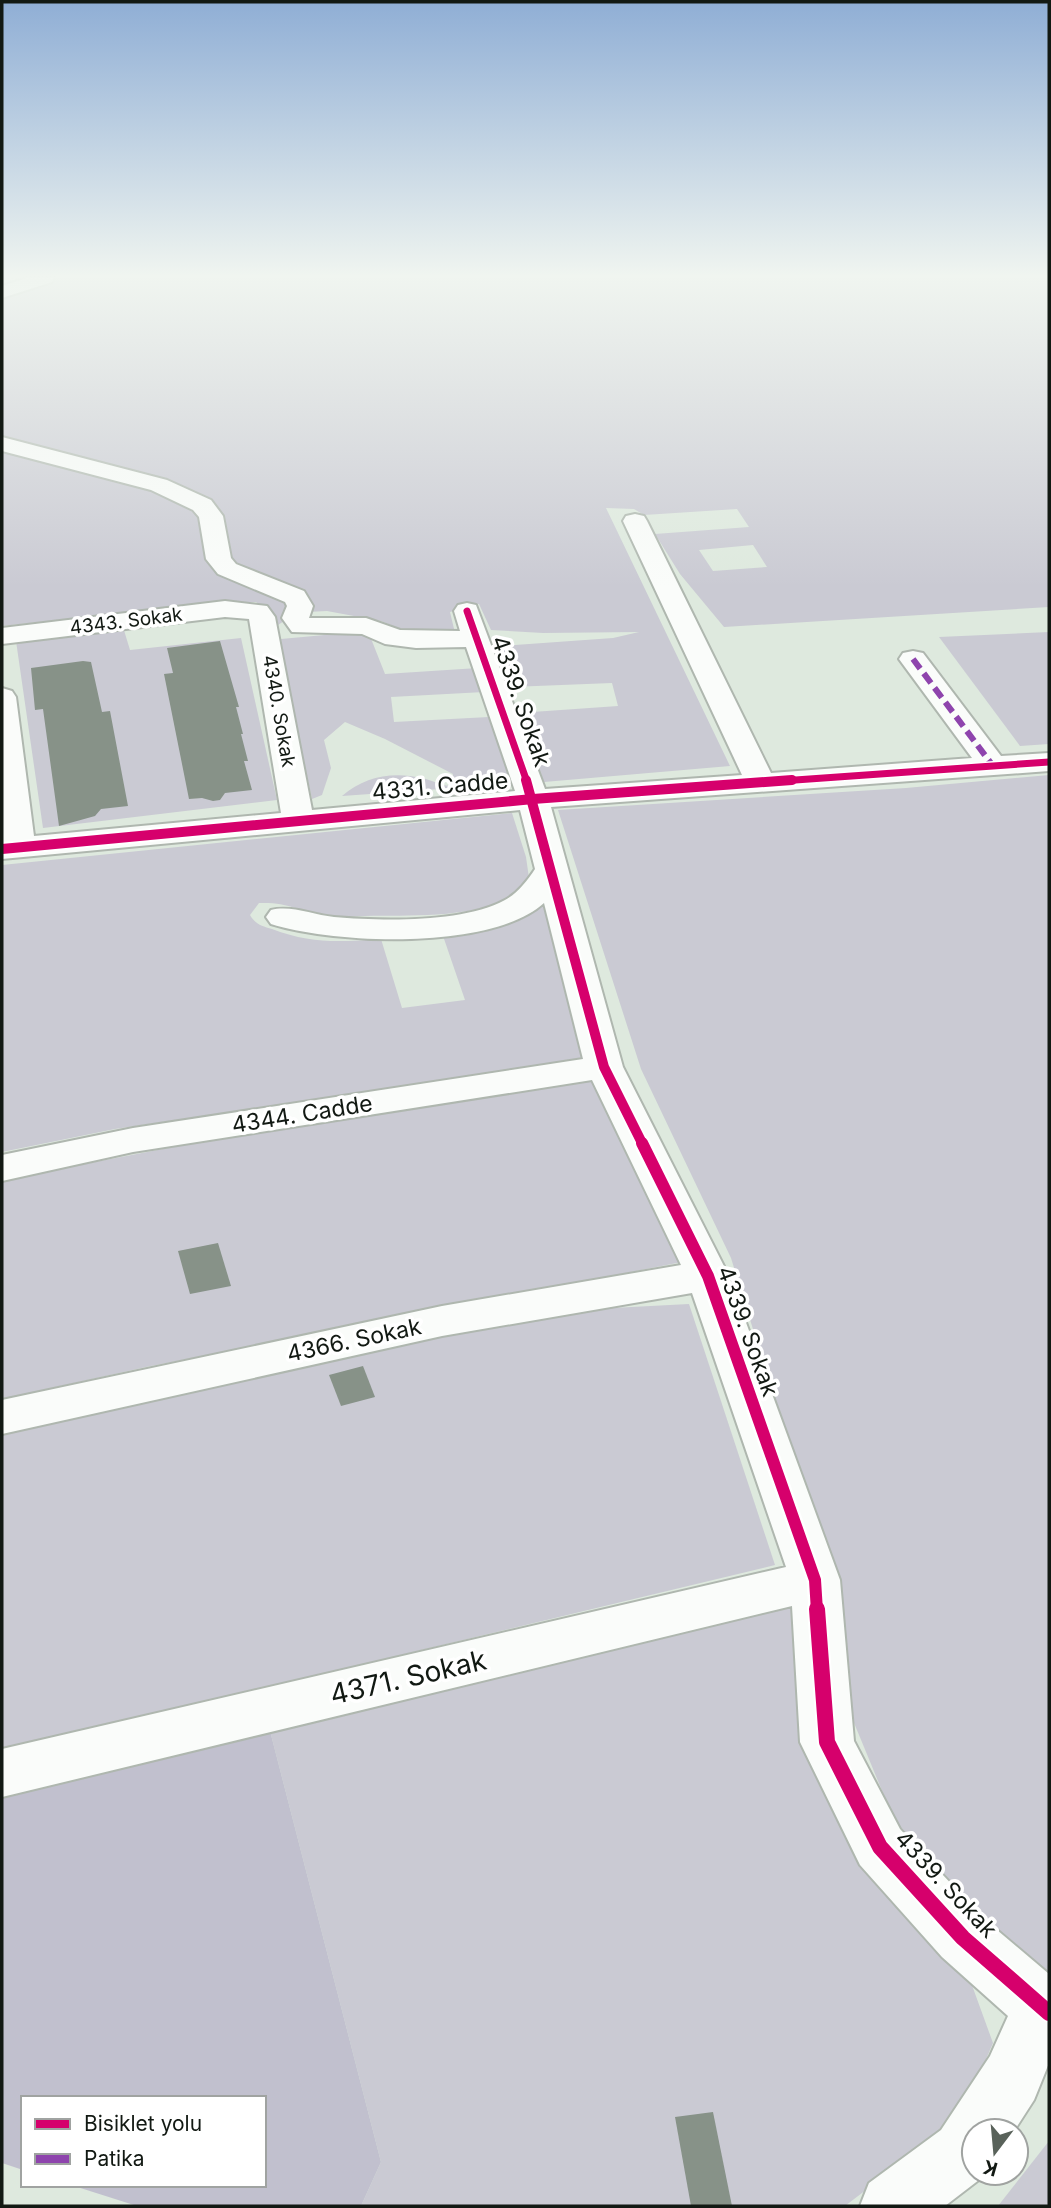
<svg xmlns="http://www.w3.org/2000/svg" width="1051" height="2208" viewBox="0 0 1051 2208" font-family="Inter,sans-serif">
<rect width="100%" height="100%" fill="#dee9de"/>
<g fill="#cacad3" fill-rule="evenodd">
<path d="M55,278H1049V607L724,627L680,574L655,534L749,527L737,509L644,515L634,509L606,508L730,766L544,782L518,713L618,706L612,683L511,687L500,646L613,638L639,632L543,633L491,630L479,604L450,612L455,633L406,631L381,621L327,611L307,612L224,557V520L203,501L71,459L2,441V298ZM753,545L767,567L713,571L699,550Z"/>
<polygon points="2,447 152,488 202,510 212,563 217,573 260,586 292,601 287,619 278,625 273,613 256,602 186,606 2,626"/>
<polygon points="123,627 130,650 241,638 277,800 43,828 16,641"/>
<path d="M368,631L385,674L478,668L484,692L391,697L394,722L489,717L511,784L342,796C366,775 395,771 426,779C436,782 441,786 452,786L453,774L385,739L345,722L324,740L331,768L322,795L312,799L286,680L281,639Z"/>
<polygon points="1049,632 1049,744 1020,746 939,637"/>
<polygon points="1049,775 1049,1978 904,1844 852,1718 812,1520 731,1258 641,1069 558,810 906,788"/>
<path d="M512,813L526,857L530,885C493,920 413,915 365,916C351,916 335,918 322,916C296,910 289,902 259,903L250,915C255,924 262,926 272,929C311,944 340,942 381,939L402,1008L465,1000L442,933L548,897L589,1058L115,1129L2,1152V865Z"/>
<polygon points="592,1077 629,1160 682,1262 146,1367 2,1399 2,1180 328,1117"/>
<polygon points="689,1304 775,1565 2,1751 2,1426 555,1311"/>
<polygon points="797,1597 806,1673 969,1977 993,2043 961,2117 845,2206 361,2206 381,2162 268,1723"/>
<polygon points="1049,2141 1049,2206 998,2206"/>
</g>
<polygon fill="#c1c0ce" points="268,1723 381,2162 361,2206 137,2206 71,2185 264,2185 264,2098 23,2098 23,2170 2,2163 2,1787"/>
<g fill="#879288">
<polygon points="220,641 239,707 236,707 243,734 241,734 248,761 244,761 252,790 225,793 220,800 213,801 202,798 189,799 164,674 173,673 167,648"/>
<polygon points="83,661 91,662 102,712 110,711 128,806 101,809 95,816 59,826 43,709 35,710 31,668"/>
<polygon points="218,1243 231,1286 190,1294 178,1251"/>
<polygon points="363,1366 375,1397 341,1406 329,1375"/>
<polygon points="713,2112 732,2206 691,2206 675,2117"/>
</g>
<g fill="none" stroke-linecap="round" stroke-linejoin="round">
<g stroke="#afb7af" stroke-width="4">
<g id="minor">
<polygon points="26,278 54,278 52,282 2,298 2,286"/>
<path d="M2,437L167,480L211,500L223,516L231,558L236,564L304,591L313,606L309,618H366L400,630L460,631L454,611L458,605L467,603L476,605L545,789L742,775L623,521L626,516L635,514L644,516L647,521L771,773L972,758L899,659L903,653L913,651L923,653L1001,756L1049,753V771L551,807L623,1067L729,1276L840,1580L854,1741L900,1829L984,1919L1049,1974V2063L1034,2100L1014,2131H974V2173H988L945,2206H860L869,2183L941,2130L990,2056L1008,2016L942,1957L860,1865L800,1742L792,1606L2,1797V1749L786,1567L692,1293L442,1336L2,1434V1400L442,1306L681,1265L592,1080L133,1152L2,1181V1155L133,1128L583,1059L544,903C491,951 335,944 271,924L266,917L271,910C291,905 313,915 334,917C382,921 463,923 505,900C518,893 527,881 535,869L520,810L2,859V688L12,691L16,697L34,836L281,813L249,619L225,617L2,644V628L225,601L267,606L275,617L312,810L515,791L466,647L416,648L385,644L362,634L292,632L282,618L287,606L285,602L218,574L206,559L199,517L193,510L151,490L2,451Z"/>
</g>
</g>
<use href="#minor" fill="#fafcfa" fill-rule="evenodd"/>
<polyline stroke="#8e44ad" stroke-width="6" stroke-dasharray="12 6" stroke-linecap="butt" points="913,659 993,766"/>
<g stroke="#fff" stroke-width="10">
<g id="cycleway-far3">
<polyline points="467,611 527,782"/>
<polyline points="767,782 1049,762"/>
</g>
</g>
<g stroke="#fff" stroke-width="14">
<g id="cycleway-far2">
<polyline points="526,780 604,1067 643,1145"/>
<polyline points="2,849 533,799 792,780"/>
</g>
</g>
<g stroke="#fff" stroke-width="17">
<polyline id="cycleway-far1" points="642,1143 708,1276 815,1580 817,1611"/>
</g>
<g stroke="#fff" stroke-width="20">
<polyline id="cycleway" points="817,1609 827,1742 880,1847 963,1938 1049,2013"/>
</g>
<use href="#cycleway-far3" stroke="#d6006c" stroke-width="7"/>
<use href="#cycleway-far2" stroke="#d6006c" stroke-width="10"/>
<use href="#cycleway-far1" stroke="#d6006c" stroke-width="12"/>
<use href="#cycleway" stroke="#d6006c" stroke-width="16"/>
</g>
<linearGradient id="sky" x2="0" y2="1"><stop stop-color="#8faed5"/><stop offset="0.47" stop-color="#f0f5f0"/><stop offset="1" stop-color="#f0f5f0" stop-opacity="0"/></linearGradient>
<rect width="1051" height="587" fill="url(#sky)"/>
<g text-anchor="middle" dominant-baseline="central" stroke-width="7" stroke-linejoin="round" paint-order="stroke">
<g font-size="19" fill="#121913" stroke="#fff">
<text transform="translate(126 621) rotate(-7)">4343. Sokak</text>
<text transform="translate(279 711) rotate(80)">4340. Sokak</text>
</g>
<g font-size="23" fill="#121913" stroke="#fff">
<text transform="translate(521 701) rotate(71)">4339. Sokak</text>
<text transform="translate(440 786) rotate(-5)">4331. Cadde</text>
<text transform="translate(302 1114) rotate(-9)">4344. Cadde</text>
<text transform="translate(748 1331) rotate(70)">4339. Sokak</text>
<text transform="translate(354 1340) rotate(-12)">4366. Sokak</text>
<text transform="translate(946 1884) rotate(47)">4339. Sokak</text>
</g>
<g font-size="28" fill="#121913" stroke="#fff">
<text transform="translate(408 1677) rotate(-13)">4371. Sokak</text>
</g>
</g>
<rect width="1051" height="2208" fill="none" stroke="#121913" stroke-width="7"/>
<rect x="21" y="2096" width="245" height="91" fill="#ffffff" stroke="#a0a3a1" stroke-width="2"/>
<rect x="35" y="2119" width="35" height="10" fill="#d6006c" stroke="#a0a3a1" stroke-width="2"/>
<text x="84" y="2131" font-size="21" fill="#121913">Bisiklet yolu</text>
<rect x="35" y="2154" width="35" height="10" fill="#8e44ad" stroke="#a0a3a1" stroke-width="2"/>
<text x="84" y="2166" font-size="21" fill="#121913">Patika</text>
<g transform="translate(995 2152) rotate(196)"><circle r="33" fill="#ffffff" stroke="#a0a3a1" stroke-width="2"/>
<path d="M0-5L12 26L0 18L-12 26Z" fill="#59625a"/>
<text y="-10" font-size="19" font-weight="bold" text-anchor="middle" fill="#121913">K</text>
</g>
</svg>
